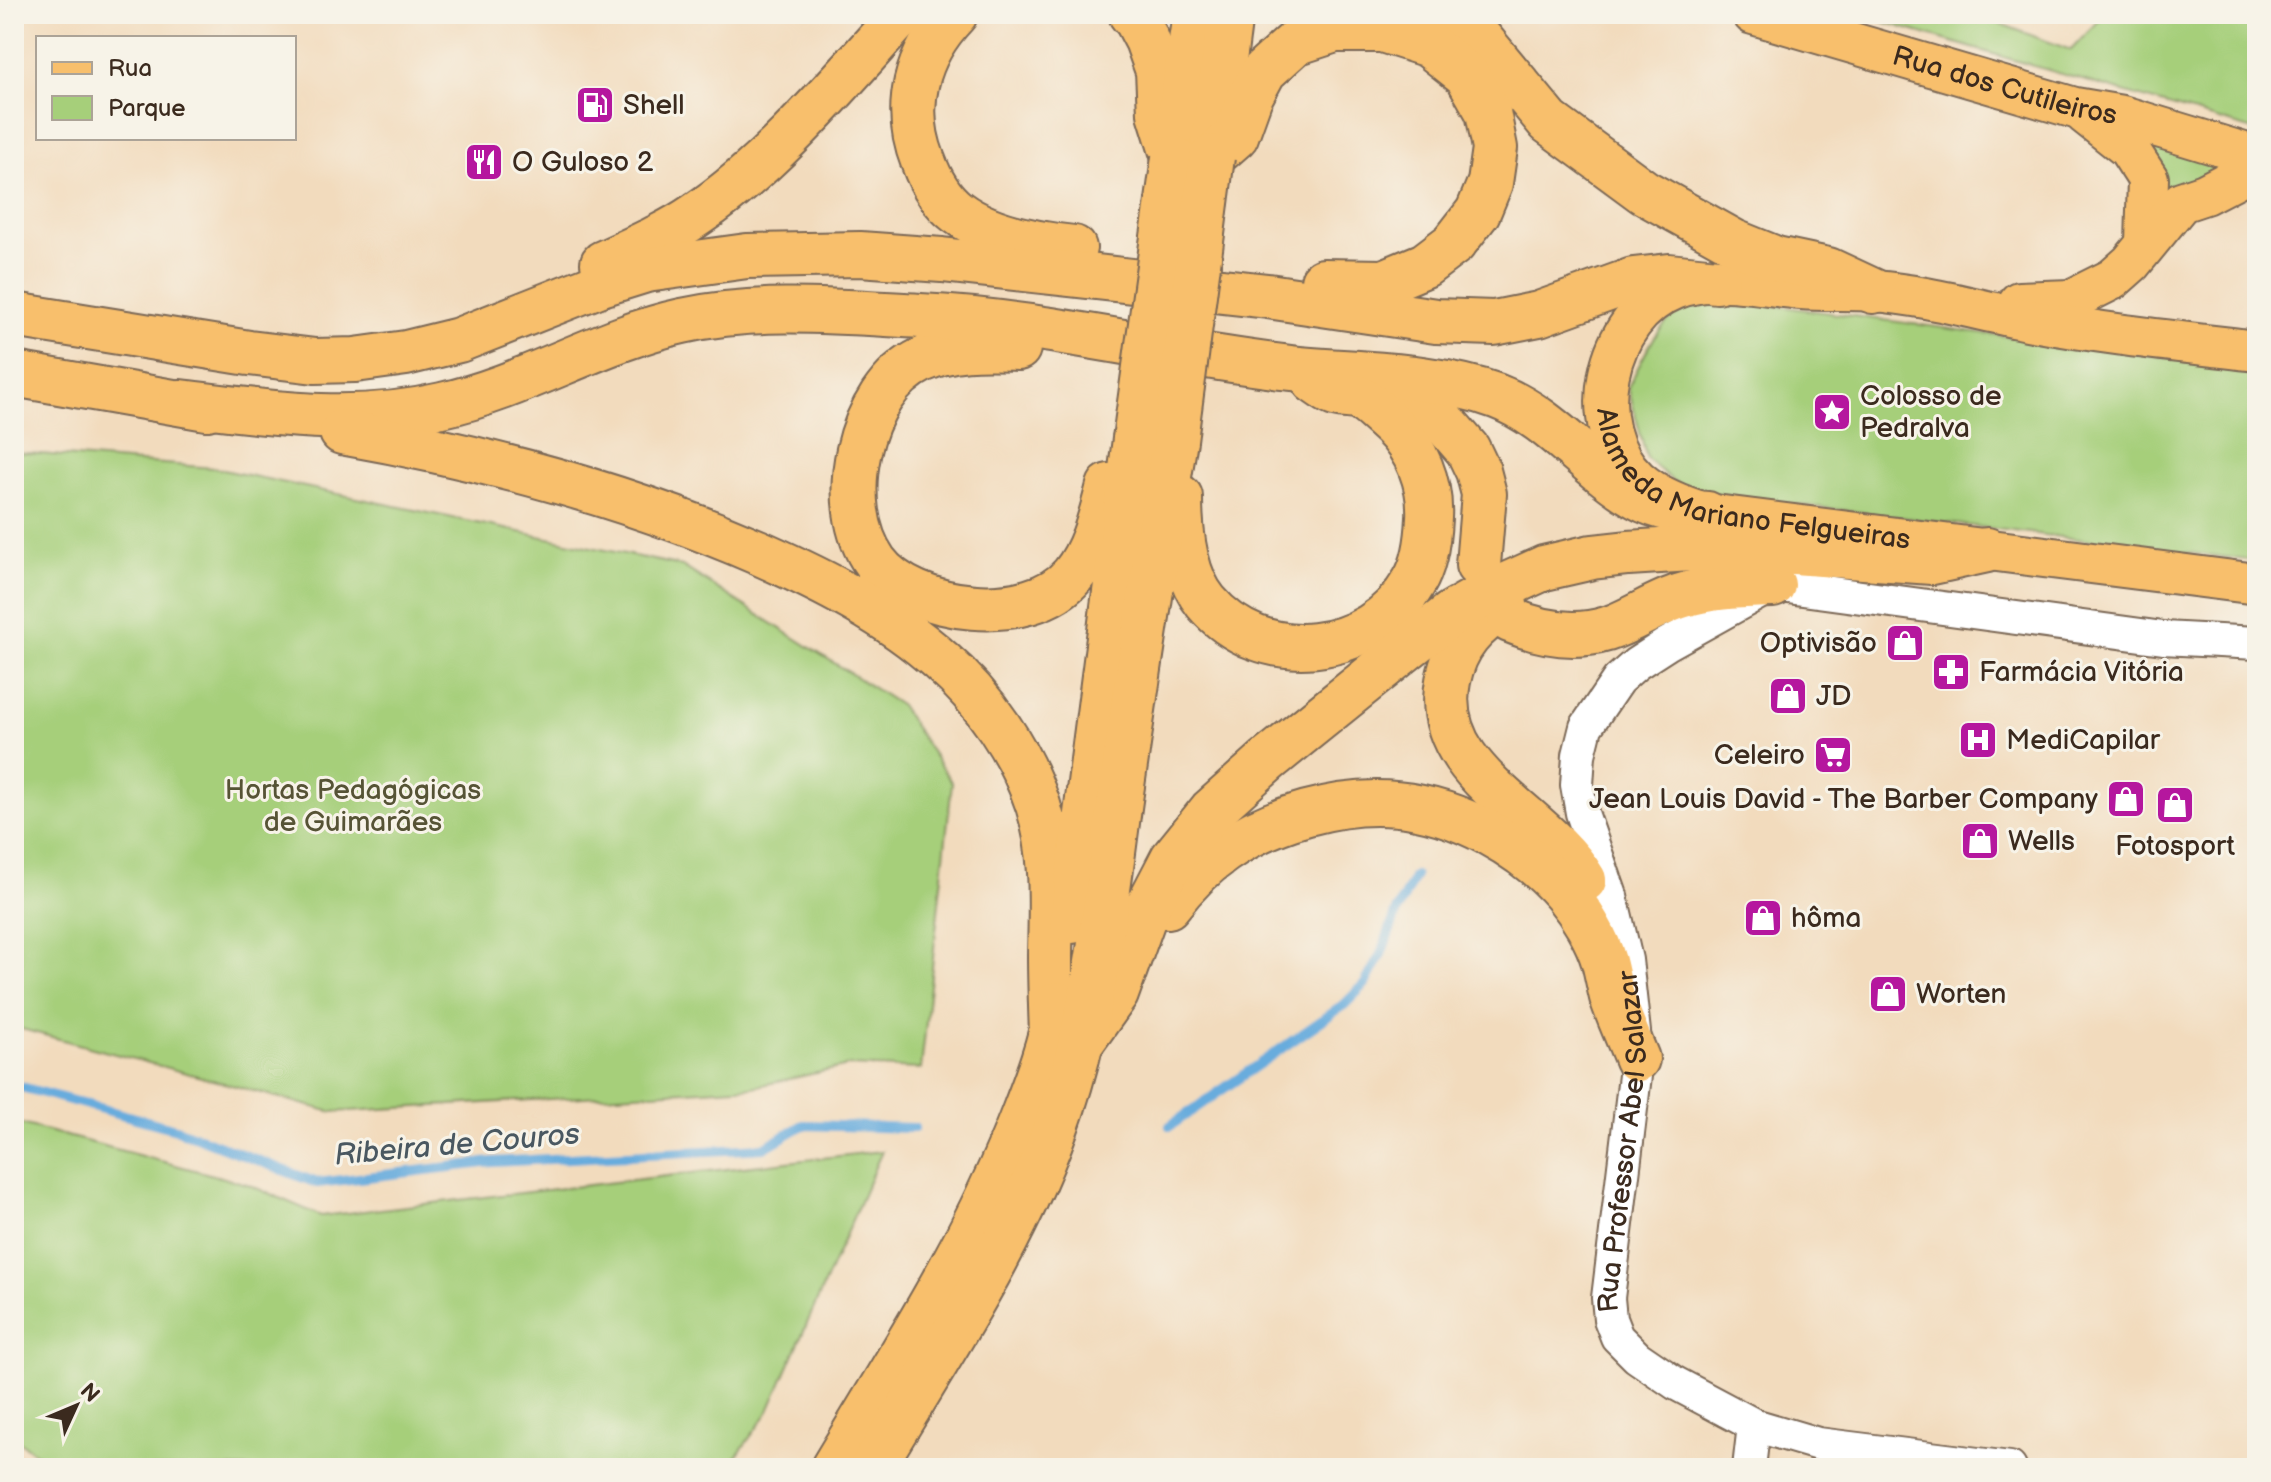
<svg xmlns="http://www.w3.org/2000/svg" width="2271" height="1482" viewBox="0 0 2271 1482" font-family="'Balsamiq Sans',sans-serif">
<rect width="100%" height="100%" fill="#f7f3e8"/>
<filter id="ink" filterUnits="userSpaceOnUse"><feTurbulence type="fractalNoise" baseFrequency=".0125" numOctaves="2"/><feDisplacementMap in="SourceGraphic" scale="16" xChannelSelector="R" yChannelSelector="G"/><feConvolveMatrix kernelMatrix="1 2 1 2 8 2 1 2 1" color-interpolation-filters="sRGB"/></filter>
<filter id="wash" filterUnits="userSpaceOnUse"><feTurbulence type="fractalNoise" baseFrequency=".006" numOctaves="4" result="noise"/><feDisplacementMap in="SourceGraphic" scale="32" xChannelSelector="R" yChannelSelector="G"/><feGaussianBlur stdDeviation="1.8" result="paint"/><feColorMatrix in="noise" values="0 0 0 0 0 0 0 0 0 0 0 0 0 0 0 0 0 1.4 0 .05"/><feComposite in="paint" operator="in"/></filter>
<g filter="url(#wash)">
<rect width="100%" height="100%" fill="#f2dbbd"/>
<g fill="#a6cf7a" stroke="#707c4c" stroke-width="2">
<polygon points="1856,14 1974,14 2071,50 2105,14 2257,14 2257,131"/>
<polygon points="2141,132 2244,164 2166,199"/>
<path d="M1723,299L2257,369V561L1695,492L1673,481L1647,459L1628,387C1652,342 1663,302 1723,299Z"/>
<polygon points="14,452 214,468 682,566 900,705 952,783 921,1069 848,1066 753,1087 332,1112 14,1027"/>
<polygon points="14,1122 247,1184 321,1216 882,1151 769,1411 728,1468 54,1468 14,1437"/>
</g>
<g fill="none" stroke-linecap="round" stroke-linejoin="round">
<g stroke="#67acdd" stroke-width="10">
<polyline points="14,1085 176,1129 317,1183 492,1162 764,1148 803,1125 914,1128"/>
<polyline points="1170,1126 1344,1005 1365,984 1381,954 1397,911 1415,876"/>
</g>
</g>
</g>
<g filter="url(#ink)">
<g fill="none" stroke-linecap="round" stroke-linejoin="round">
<g stroke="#7b6856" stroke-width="36">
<g id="minor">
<polyline points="1749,1468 1754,1425"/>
<path id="s1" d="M2010,1468L1818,1444L1754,1425L1675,1383L1637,1357L1617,1337L1610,1319L1608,1298L1637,1059L1626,960L1611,896L1582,813L1577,785L1579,755L1586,727L1618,680L1636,664L1667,644L1773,585L2163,638L2257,643"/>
</g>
</g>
<g stroke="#7b6856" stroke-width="44">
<g id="major">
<path id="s2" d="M1753,14L2075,108L2122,116L2257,157"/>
<polyline points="2085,114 2128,148 2148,179 2146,243"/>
<polyline points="2019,302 2071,300 2113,279 2131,263 2181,202 2205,194 2257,167"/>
<path id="s3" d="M2257,351C2181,342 2104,334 2028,320C1977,310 1926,295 1874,291C1849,289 1825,291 1801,289C1760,285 1715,273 1675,289C1604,317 1582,427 1637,479C1657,497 1682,506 1707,514L2257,584"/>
</g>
</g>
<g stroke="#7b6856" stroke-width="48">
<g id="highway">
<path d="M955,14C916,55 902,107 923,161C930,180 940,199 957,212C989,236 1035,244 1074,248"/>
<polyline points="1131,14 1137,21 1147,40 1158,71 1160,113 1174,158"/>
<polyline points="1447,14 1462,23 1481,40 1549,122 1644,192 1734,242 1776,259 1828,270 1873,291"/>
<polyline points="1179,124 1195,14"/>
<polyline points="1213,146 1230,14"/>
<polyline points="1212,157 1236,136 1250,97 1264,71 1295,43 1335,30 1382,30 1429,45 1467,75 1488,112 1495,148 1490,183 1478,212 1454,243 1425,265 1384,282 1323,281"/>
<path d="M603,263C635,248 667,235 696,215C770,166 842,80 902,14"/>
<polyline points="14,315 249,353 315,361 355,360 406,353 459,340 601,284 646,270 747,256 860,254 942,260 1268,296 1436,321 1494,323 1539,314 1633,280 1669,276 1717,281"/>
<path d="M1018,348C985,347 953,345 922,360C857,391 834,505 875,562C912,613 1031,626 1073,575C1093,551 1101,516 1109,486"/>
<polyline points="14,374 207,408"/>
<polyline points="1373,399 1410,403 1431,411 1449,428 1468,450 1478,471 1484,494 1478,565"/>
<path d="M180,402C270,413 352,426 442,405C525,387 599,339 682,321C759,304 843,312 920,316C1046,322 1167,354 1291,368C1360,375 1430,373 1496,396C1552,417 1587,468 1638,497C1659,509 1684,512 1707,514"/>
<path d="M342,432C484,457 627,495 760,553C823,581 889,614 941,661C984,698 1020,751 1038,805C1054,855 1051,903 1050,955C1050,981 1051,1008 1052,1034"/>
<path d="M1180,497C1180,531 1184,575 1206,602C1262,669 1370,657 1414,582C1425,564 1428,539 1429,518C1431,484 1417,449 1392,425C1383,417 1369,403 1359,398C1351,395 1342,397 1335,394C1327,391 1320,385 1314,381"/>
<path d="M1505,605C1475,625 1455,644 1448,681C1430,773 1544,812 1584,880"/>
<path d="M1510,620C1541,633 1574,639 1607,629C1632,621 1655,604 1681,596C1710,586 1743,586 1773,585"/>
<path d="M1168,906C1184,885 1202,866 1224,851C1269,819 1341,798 1397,804C1459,810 1524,846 1565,893C1581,912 1597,938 1604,962C1607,973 1609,985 1612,997C1619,1018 1629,1039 1637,1059"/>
<polyline points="1072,921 1135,439"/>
<polyline points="1081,1043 1116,994 1147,908 1173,858 1211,811 1268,760 1407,648 1452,613 1480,597 1544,568 1592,557 1628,553 1723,547 1932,562 1987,550"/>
<path d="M833,1468C902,1353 975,1240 1023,1115C1037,1079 1051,1042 1057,1004"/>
<path d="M872,1468C941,1353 1020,1237 1062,1109C1095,1010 1106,903 1120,800C1137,680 1155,560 1175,440"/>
</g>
</g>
<use href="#minor" stroke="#fff" stroke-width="32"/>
<use href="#major" stroke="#f8bf6c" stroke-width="40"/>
<use href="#highway" stroke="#f8bf6c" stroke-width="44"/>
<g stroke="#7b6856" stroke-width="48" stroke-linecap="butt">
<g id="highway-bridge">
<polyline points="1135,439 1174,158"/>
<polyline points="1175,440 1212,157"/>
</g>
</g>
<use href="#highway-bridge" stroke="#f8bf6c" stroke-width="44"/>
</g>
</g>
<defs>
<g id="fuel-square" transform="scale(2)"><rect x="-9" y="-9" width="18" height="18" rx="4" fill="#b5179e" stroke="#f7f3e8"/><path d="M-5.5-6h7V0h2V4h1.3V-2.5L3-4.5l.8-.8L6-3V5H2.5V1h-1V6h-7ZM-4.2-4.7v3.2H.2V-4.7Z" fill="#fff"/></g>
<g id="restaurant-square" transform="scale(2)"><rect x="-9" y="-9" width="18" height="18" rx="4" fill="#b5179e" stroke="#f7f3e8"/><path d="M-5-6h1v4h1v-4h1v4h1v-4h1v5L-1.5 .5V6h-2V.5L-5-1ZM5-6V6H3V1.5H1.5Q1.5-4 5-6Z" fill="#fff"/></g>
<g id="sight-square" transform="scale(2)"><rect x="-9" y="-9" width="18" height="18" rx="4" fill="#b5179e" stroke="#f7f3e8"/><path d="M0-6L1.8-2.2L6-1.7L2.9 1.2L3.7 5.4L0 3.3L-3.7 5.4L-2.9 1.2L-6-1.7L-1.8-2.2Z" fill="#fff"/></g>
<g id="shop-square" transform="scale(2)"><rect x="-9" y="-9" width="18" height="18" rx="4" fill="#b5179e" stroke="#f7f3e8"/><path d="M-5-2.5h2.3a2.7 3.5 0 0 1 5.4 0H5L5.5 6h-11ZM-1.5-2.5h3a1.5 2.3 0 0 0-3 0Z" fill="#fff"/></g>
<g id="pharmacy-square" transform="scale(2)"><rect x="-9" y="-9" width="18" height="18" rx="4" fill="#b5179e" stroke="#f7f3e8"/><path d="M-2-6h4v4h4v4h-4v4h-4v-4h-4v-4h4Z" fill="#fff"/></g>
<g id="hospital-square" transform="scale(2)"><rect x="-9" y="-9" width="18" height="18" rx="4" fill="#b5179e" stroke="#f7f3e8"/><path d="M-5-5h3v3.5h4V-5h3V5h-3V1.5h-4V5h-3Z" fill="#fff"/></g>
<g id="supermarket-square" transform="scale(2)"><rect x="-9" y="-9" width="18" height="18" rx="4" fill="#b5179e" stroke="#f7f3e8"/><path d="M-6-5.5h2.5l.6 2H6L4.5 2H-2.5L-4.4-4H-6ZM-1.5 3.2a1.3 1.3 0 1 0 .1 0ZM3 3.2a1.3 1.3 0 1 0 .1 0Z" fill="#fff"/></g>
</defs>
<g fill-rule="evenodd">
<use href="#fuel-square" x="595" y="105"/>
<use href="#restaurant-square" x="484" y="162"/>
<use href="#sight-square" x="1832" y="412"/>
<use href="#shop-square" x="1905" y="643"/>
<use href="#pharmacy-square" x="1951" y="672"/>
<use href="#shop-square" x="1788" y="696"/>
<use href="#hospital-square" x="1978" y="740"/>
<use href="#supermarket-square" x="1833" y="755"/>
<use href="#shop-square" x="2126" y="799"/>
<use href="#shop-square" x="2175" y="805"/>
<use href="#shop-square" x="1980" y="841"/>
<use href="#shop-square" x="1763" y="918"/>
<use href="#shop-square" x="1888" y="994"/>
</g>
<g text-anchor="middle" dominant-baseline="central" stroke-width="6" stroke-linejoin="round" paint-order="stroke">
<g font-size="28" fill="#3b2a1e" stroke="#f7f3e8">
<text stroke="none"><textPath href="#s2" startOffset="262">Rua dos Cutileiros</textPath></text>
<text stroke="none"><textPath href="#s3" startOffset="916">Alameda Mariano Felgueiras</textPath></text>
<text stroke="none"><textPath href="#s1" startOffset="622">Rua Professor Abel Salazar</textPath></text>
</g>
<g font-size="28" fill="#3b2a1e" stroke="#f7f3e8" text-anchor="start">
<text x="623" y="105">Shell</text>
<text x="512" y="162">O Guloso 2</text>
<text x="1860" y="396">Colosso de<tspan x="1860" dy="32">Pedralva</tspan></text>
<text x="1877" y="643" text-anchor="end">Optivisão</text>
<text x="1979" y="672">Farmácia Vitória</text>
<text x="1816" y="696">JD</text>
<text x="2006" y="740">MediCapilar</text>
<text x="1805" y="755" text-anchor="end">Celeiro</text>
<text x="2098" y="799" text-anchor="end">Jean Louis David - The Barber Company</text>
<text x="2008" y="841">Wells</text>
<text x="2175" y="846" text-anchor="middle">Fotosport</text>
<text x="1791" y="918">hôma</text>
<text x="1916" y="994">Worten</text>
</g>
<g font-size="28" fill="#565335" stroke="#f7f3e8">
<text x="353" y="790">Hortas Pedagógicas<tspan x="353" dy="32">de Guimarães</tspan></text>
</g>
<g font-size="30" font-style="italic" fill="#4a5861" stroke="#f7f3e8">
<text transform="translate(457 1145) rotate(-5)">Ribeira de Couros</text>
</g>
</g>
<rect width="2271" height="1482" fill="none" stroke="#f7f3e8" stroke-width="48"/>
<rect x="36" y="36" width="260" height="104" fill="#f7f3e8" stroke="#aca397" stroke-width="2"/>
<rect x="52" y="62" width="40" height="12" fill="#f8bf6c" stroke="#aca397" stroke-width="2"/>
<text x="108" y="76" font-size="24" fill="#3b2a1e">Rua</text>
<rect x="52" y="96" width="40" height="24" fill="#a6cf7a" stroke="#aca397" stroke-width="2"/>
<text x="108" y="116" font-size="24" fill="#3b2a1e">Parque</text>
<g transform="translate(76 1406) rotate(46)" stroke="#f7f3e8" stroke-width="6" paint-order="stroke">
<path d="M0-6L14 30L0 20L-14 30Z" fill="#3b2a1e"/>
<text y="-12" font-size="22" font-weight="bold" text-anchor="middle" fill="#3b2a1e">N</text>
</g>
</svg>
